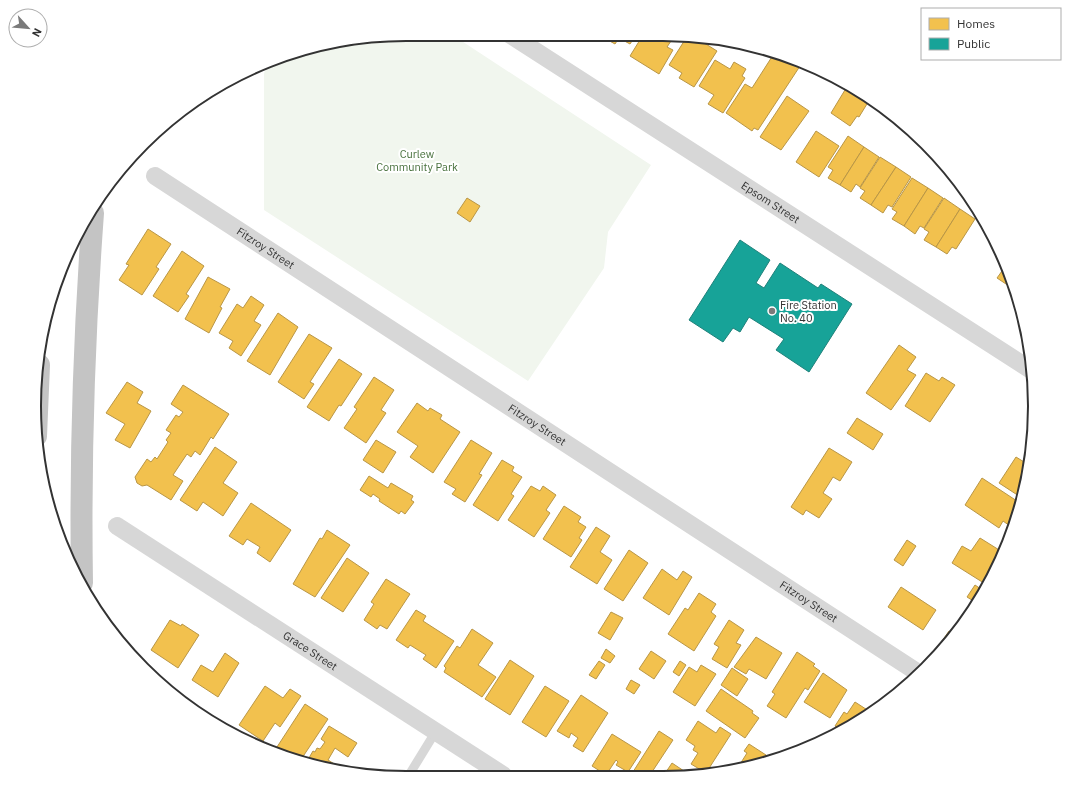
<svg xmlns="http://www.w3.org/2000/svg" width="1069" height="812" viewBox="0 0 1069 812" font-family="'IBM Plex Sans',sans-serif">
<rect width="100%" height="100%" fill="#fff"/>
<polygon fill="#f1f6ee" points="406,34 451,34 651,165 608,232 604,268 528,381 264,210 264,73 270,63 309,47"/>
<g fill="#f2c14e" stroke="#b99646">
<polygon points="599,35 636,35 630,44 619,38 615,44"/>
<polygon points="643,35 675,35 667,47 673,50 659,74 630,56"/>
<polygon points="688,35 693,36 717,51 694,87 679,78 682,73 669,65"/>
<polygon points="775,52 802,63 758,130 754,128 752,131 726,113 745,84 752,88"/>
<polygon points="715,60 730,69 734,62 746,69 742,76 745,78 723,113 708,104 714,95 699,86"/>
<polygon points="848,85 870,99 859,117 857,116 850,126 831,113"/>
<polygon points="787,96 809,111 781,150 760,137"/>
<polygon points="816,131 839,146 819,177 796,162"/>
<polygon points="848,136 864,147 840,185 828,178 833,170 828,167"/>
<polygon points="864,147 879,157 860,187 856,184 851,192 840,185"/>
<polygon points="880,157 896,167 871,205 860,198 865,191 860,188"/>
<polygon points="896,167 911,177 892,207 888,205 883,213 871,205"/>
<polygon points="912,178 928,188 904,226 892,219 897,212 892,209"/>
<polygon points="928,188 943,198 924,228 920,226 915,234 904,226"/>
<polygon points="467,198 480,206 470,222 457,213"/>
<polygon points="944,198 960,209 936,247 924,240 929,232 924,229"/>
<polygon points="960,209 975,219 956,249 952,247 947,254 936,247"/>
<polygon points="148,229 171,244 156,267 159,269 142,295 119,280 129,265 126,264"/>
<polygon points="182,251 204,266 186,294 189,296 178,312 153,296"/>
<polygon points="1007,264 1015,290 997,278"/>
<polygon points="208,277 230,289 220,307 222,308 209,333 185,319"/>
<polygon points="251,296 264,305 254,321 261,325 241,356 229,348 233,341 219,333 237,304 243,308"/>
<polygon points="278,313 298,327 270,375 247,361"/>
<polygon points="309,334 332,348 310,382 314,384 304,399 278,382"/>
<polygon points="899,345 916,357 907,370 916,375 891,410 866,393"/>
<polygon points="339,359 362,374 341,406 339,405 329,421 307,407"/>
<polygon points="926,373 939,381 942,377 955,385 930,422 905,406"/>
<polygon points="374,377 394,390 381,410 386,413 366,443 344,428 357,409 354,407"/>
<polygon points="127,382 143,392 137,403 151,411 130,448 115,440 125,424 106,413"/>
<polygon points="183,385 229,414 213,439 211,437 200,455 195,451 191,457 187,454 173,475 183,481 171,500 147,485 142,486 137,483 135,477 147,459 151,462 155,457 157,459 168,442 166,440 171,433 166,430 176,415 179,417 183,412 171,404"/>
<polygon points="417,403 428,411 430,408 442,415 440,419 460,432 433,473 410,457 418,446 397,432"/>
<polygon points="857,418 883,434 873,450 847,433"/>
<polygon points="376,440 396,452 383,473 363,460"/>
<polygon points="471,440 492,453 479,474 482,475 465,502 452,494 456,489 444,482"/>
<polygon points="215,447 237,462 223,483 238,493 223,516 203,502 197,511 180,500"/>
<polygon points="829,448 852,462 840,481 833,477 823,493 832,499 819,518 806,510 803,515 791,507"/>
<polygon points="1016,457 1029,465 1028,478 1022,498 999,483"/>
<polygon points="502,460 514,467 512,471 522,477 511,494 514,496 498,521 473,505"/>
<polygon points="369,476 388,488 391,483 413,496 411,500 414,502 405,514 401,511 399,514 379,501 380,499 373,494 371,497 360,490"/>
<polygon points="982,478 1020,503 1017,516 1010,526 1003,521 999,528 965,505"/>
<polygon points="531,486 540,491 543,486 556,495 546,510 550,513 534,537 508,520"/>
<polygon points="251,503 291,530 270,562 257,553 260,547 247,539 243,545 229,536"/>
<polygon points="564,506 581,517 578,522 586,527 579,538 582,540 571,557 543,539"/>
<polygon points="596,527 610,536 600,552 612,560 597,584 570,567"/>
<polygon points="327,530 350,545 315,597 293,584 320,538 322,539"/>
<polygon points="980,538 1004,553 987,585 952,563 962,546 971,551"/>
<polygon points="907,540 916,546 903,566 894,560"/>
<polygon points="629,550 648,563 623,601 604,589"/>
<polygon points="347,558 369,573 343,612 321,598"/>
<polygon points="662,569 677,580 683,571 692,577 669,615 643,598"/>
<polygon points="386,579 410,594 387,629 380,625 377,629 364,620 374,604 371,602"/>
<polygon points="975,585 984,591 972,612 945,647 940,644 949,631 954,634 975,602 967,597"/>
<polygon points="901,587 936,610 923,630 888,607"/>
<polygon points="699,593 716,604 711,612 716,616 694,651 668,634 685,608 688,610"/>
<polygon points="416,610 426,616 423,621 454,641 436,668 423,659 426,655 410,645 408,648 396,640"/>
<polygon points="611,612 623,618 610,640 598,633"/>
<polygon points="170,620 181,626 182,624 199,635 178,668 151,650"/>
<polygon points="729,620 744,630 736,643 741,645 727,668 712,659 719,647 714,644"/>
<polygon points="472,629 493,643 478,665 496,677 482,697 444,672 446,668 444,666 457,646 460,648"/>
<polygon points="756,637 782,653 766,679 749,669 746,674 734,667"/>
<polygon points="606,649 615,656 610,663 601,658"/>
<polygon points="651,651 666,661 654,679 639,669"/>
<polygon points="797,652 815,664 813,666 820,671 808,690 805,688 786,718 767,706 775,694 772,692"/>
<polygon points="225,653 239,663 218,697 192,680 201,665 213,672"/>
<polygon points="510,660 534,676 510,715 485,699"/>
<polygon points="599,661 605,665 596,679 589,675"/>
<polygon points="680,661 686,665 679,676 673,672"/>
<polygon points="701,665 716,674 695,706 673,692 689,667 697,672"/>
<polygon points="732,668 748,679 737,696 721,685"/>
<polygon points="823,673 847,690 830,718 804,702"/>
<polygon points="631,680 640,685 634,694 626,689"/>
<polygon points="265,686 283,698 290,689 301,696 280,727 275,723 263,741 239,725"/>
<polygon points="545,686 569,701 546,737 522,722"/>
<polygon points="721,689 753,711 752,713 759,718 745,738 706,711"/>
<polygon points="581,695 608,713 583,752 573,746 578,738 571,733 569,738 557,731"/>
<polygon points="855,702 872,713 840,730 835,726 844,712 847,714"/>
<polygon points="305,704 328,719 300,761 277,747"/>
<polygon points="698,721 716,733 720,727 731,734 706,773 691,764 698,753 693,750 695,746 686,740"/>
<polygon points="329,726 357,743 348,757 335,748 328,760 336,765 334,769 306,763 313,751 315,752 317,748 320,749 325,742 321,739"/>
<polygon points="659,731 673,740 650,775 631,775"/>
<polygon points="612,734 641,752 628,772 616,765 618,762 616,760 606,775 592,766"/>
<polygon points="749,744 766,755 761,763 737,769 747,753 744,751"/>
<polygon points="672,763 690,775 664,775"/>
</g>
<polygon fill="#17a398" stroke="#1f817a" points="740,240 770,260 756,283 764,288 780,263 818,288 821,284 852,304 809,372 776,350 784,339 749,317 740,332 733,328 723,342 689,320"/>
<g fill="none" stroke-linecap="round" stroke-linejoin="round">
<polyline stroke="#d7d7d7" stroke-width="9" points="409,775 436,731"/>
<g stroke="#d7d7d7" stroke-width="18">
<path id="s1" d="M509,34L1031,370"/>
<path id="s2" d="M155,176L920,674"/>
<path id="s3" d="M117,526L503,775"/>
</g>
<g stroke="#c4c4c4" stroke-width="22">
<polyline points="36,436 39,365"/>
<path d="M82,583C80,459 84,336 93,213"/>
</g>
</g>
<circle fill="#7a7a7a" stroke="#fff" stroke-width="1.5" cx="772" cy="311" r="4"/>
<g text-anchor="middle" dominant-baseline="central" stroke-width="4" stroke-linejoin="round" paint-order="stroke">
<g font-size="11" fill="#48713d" stroke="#fff">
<text x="417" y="154">Curlew<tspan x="417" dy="13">Community Park</tspan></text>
</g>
<g font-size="11" fill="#333" stroke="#fff">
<text stroke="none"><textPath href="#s1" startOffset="311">Epsom Street</textPath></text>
<text stroke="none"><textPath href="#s2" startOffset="132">Fitzroy Street</textPath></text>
<text stroke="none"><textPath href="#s2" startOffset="456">Fitzroy Street</textPath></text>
<text stroke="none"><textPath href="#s2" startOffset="780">Fitzroy Street</textPath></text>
<text stroke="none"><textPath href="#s3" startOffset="230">Grace Street</textPath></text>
</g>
<g font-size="11" fill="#333" stroke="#fff" text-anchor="start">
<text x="780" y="305">Fire Station<tspan x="780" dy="13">No. 40</tspan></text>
</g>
</g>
<path d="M0 0H1069V812H0ZM406 41H663A365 365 0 0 1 1028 406V406A365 365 0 0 1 663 771H406A365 365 0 0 1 41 406V406A365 365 0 0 1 406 41Z" fill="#fff" fill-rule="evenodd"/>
<path fill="none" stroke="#333" stroke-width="2" d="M406 41H663A365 365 0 0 1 1028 406V406A365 365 0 0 1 663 771H406A365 365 0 0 1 41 406V406A365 365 0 0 1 406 41Z"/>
<rect x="921" y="8" width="140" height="52" fill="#ffffff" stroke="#adadad"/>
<rect x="929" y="18" width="20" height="12" fill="#f2c14e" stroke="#adadad"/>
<text x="957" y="28" font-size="12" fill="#333333">Homes</text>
<rect x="929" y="38" width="20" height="12" fill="#17a398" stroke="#adadad"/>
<text x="957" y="48" font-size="12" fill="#333333">Public</text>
<g transform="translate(28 28) rotate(117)"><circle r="19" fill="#ffffff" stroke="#adadad"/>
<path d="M0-3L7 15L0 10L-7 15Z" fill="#7a7a7a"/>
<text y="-6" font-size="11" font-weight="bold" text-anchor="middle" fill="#333333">N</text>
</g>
</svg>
